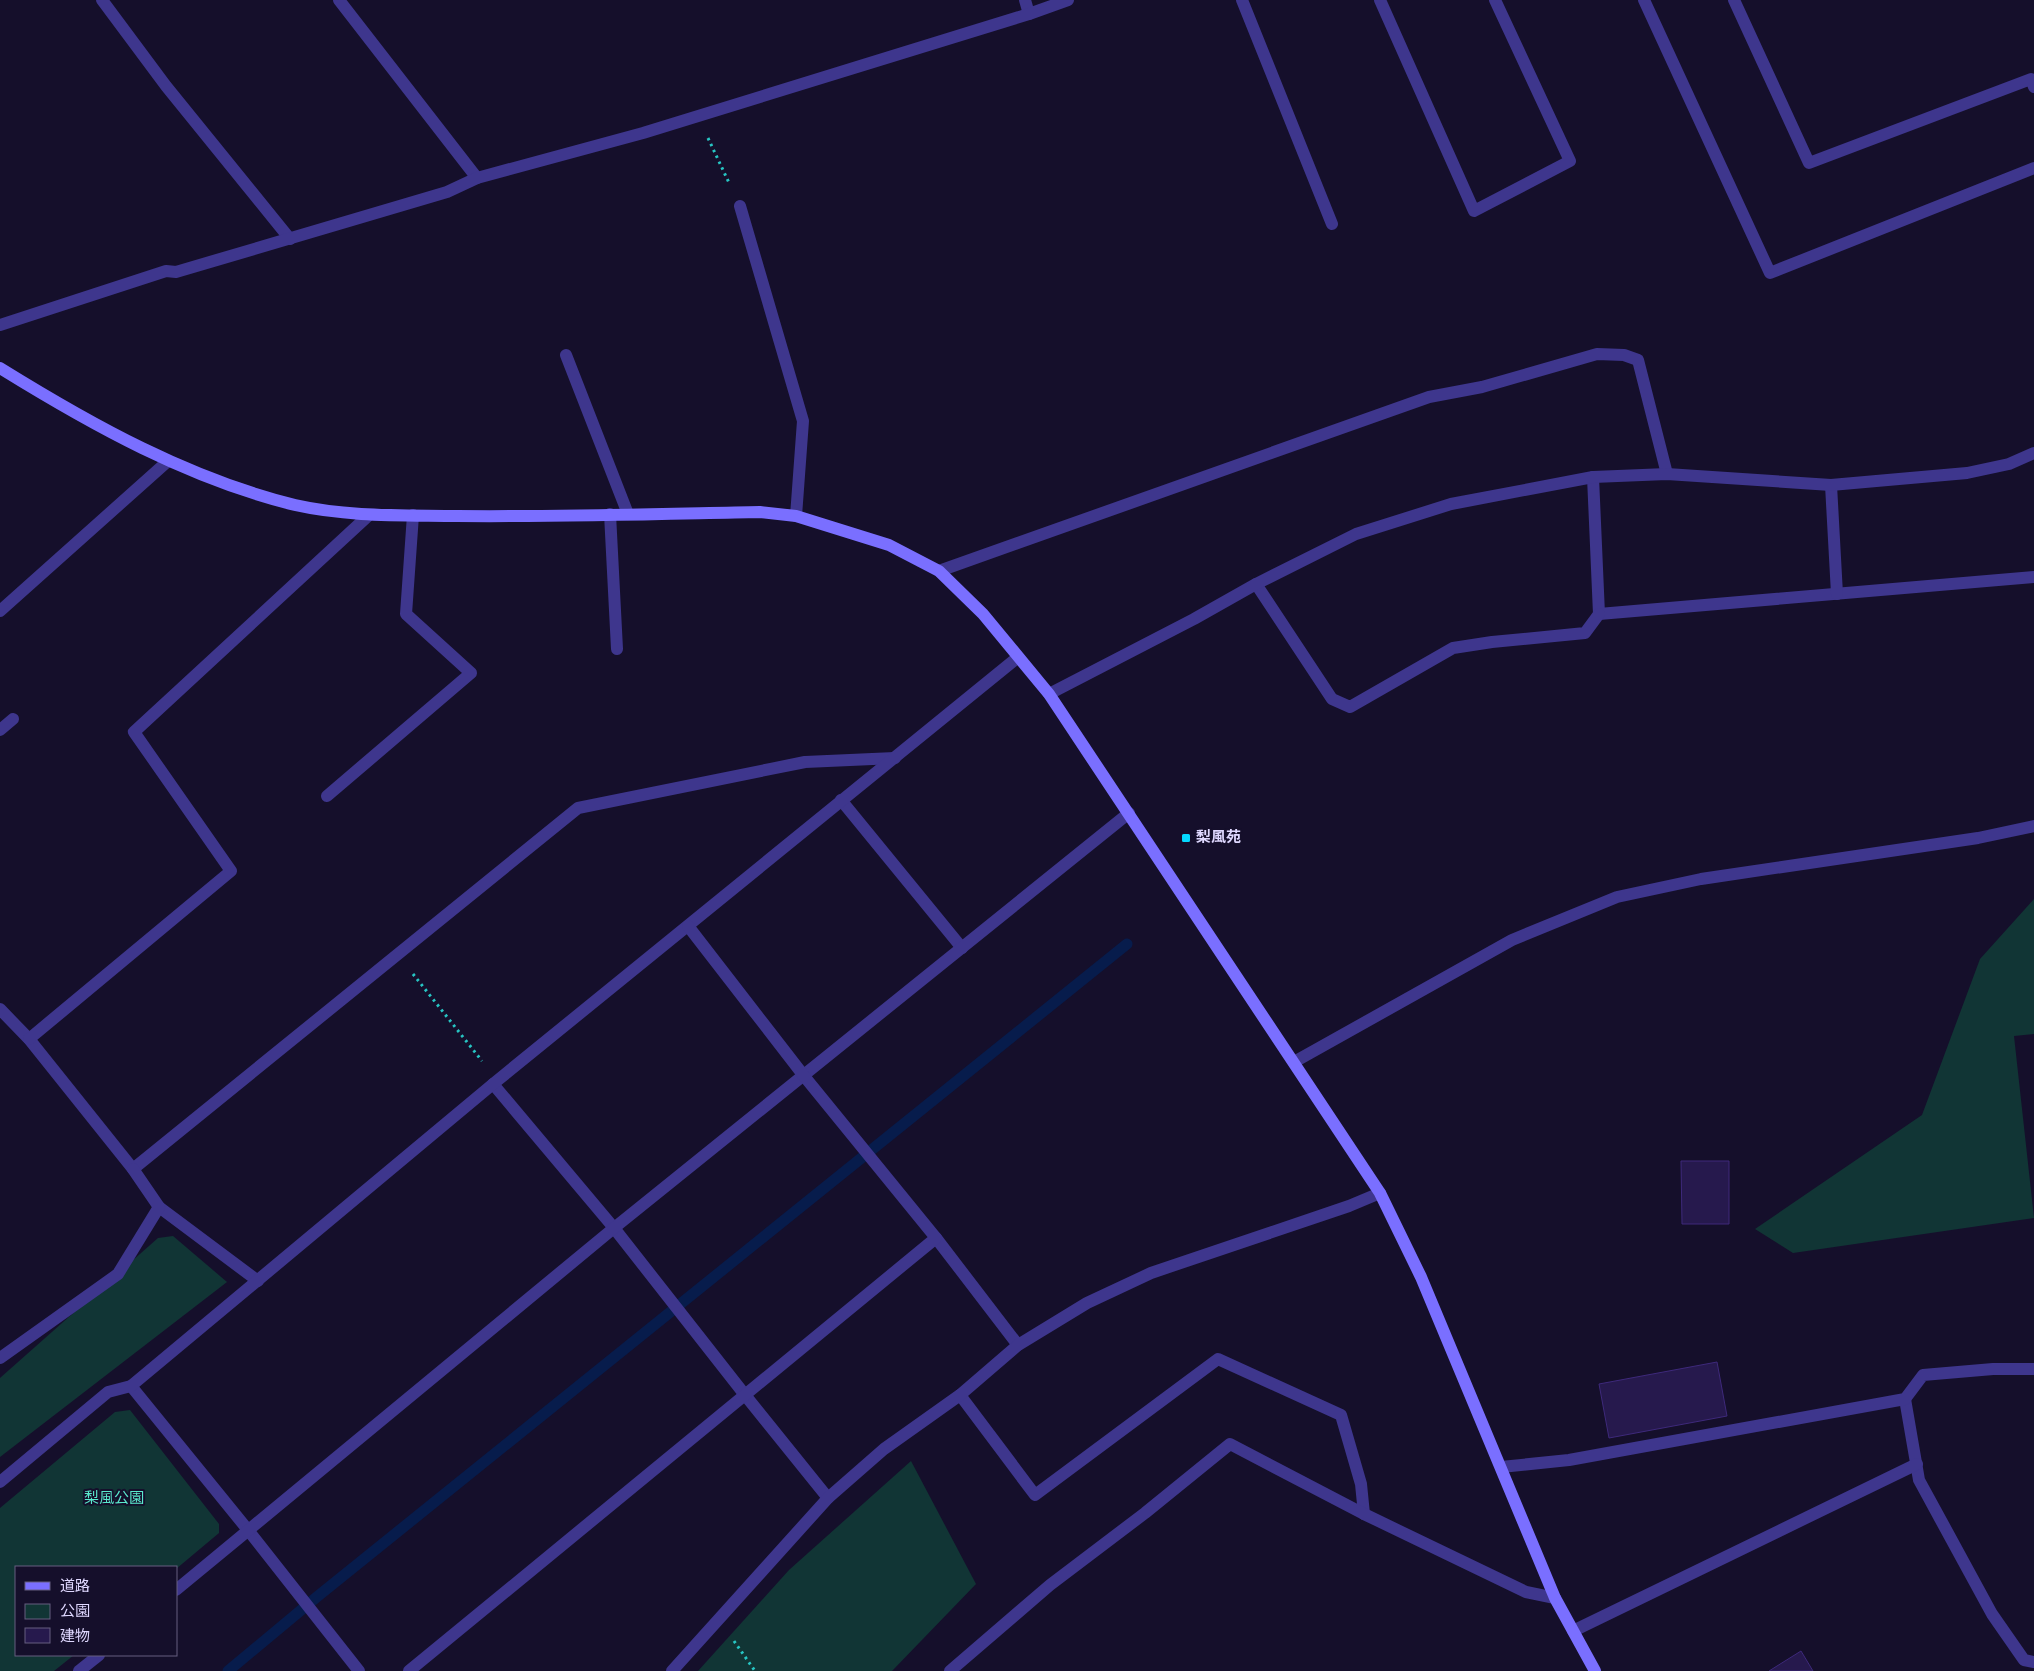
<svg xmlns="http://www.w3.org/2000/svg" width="2034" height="1671" viewBox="0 0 2034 1671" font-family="Overpass,'Noto Sans JP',sans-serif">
<rect width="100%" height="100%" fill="#150f2b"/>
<g fill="#113535">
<polygon points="2034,899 2034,1034 2014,1036 2034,1218 1793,1253 1755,1229 1922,1115 1980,959"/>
<polygon points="173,1236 227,1282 0,1457 0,1378 158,1238"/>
<polygon points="130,1410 219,1524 219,1533 176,1569 176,1567 16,1567 16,1655 74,1655 54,1671 0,1671 0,1508 115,1412"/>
<polygon points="911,1461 976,1584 892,1671 698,1671 789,1570"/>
</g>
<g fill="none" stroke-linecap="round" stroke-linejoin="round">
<polyline stroke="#071c4c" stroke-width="11" points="228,1671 318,1596 1127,944"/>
</g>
<g fill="#26194d" stroke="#3e297b">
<polygon points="1681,1161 1729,1161 1729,1224 1682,1224"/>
<polygon points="1717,1362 1727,1416 1609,1438 1599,1384"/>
<polygon points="1801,1651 1813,1671 1769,1671"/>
</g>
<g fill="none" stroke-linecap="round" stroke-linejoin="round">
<g stroke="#27c5c3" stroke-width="3" stroke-dasharray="2.5 4" stroke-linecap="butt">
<polyline points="708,138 730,185"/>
<polyline points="413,974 482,1061"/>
<polyline points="734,1641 755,1671"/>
</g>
<g stroke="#3e368d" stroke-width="12">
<polyline points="339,0 477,178"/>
<polyline points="1242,0 1332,224"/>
<polyline points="740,206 803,421 796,516"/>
<polyline points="566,355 628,514"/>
<polyline points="610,514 617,649"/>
<polyline points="939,571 1429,397 1482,387 1597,354 1624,355 1638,360 1667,474"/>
<polyline points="327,796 471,673 406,614 413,515"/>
<polyline points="159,1207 258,1281"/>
</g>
<g stroke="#3e368d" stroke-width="12">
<polyline points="102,0 166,86 290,239"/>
<polyline points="1025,0 1029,14"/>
<polyline points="1380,0 1474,211 1570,161 1495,0"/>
<polyline points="1644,0 1770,273 2034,168"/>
<polyline points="1734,0 1809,163 2031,79 2034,87"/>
<polyline points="0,325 166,271 176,272 447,192 477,178 643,133 1029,14 1068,0"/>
<polyline points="1593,477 1599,614 2034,577"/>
<polyline points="1831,485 1837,594"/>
<polyline points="1256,584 1332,699 1350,707 1453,648 1492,642 1585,633 1599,614"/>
<polyline points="0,611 168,461"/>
<polyline points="1049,694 1194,619 1256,584 1356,534 1451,504 1593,477 1667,474 1831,485 1967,473 2009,464 2034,453"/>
<polyline points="0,730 13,719"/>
<polyline points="841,800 962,948"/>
<polyline points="0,1009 29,1039 133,1169 578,808 805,762 895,758"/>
<polyline points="29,1039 231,871 134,732 369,515"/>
<polyline points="1294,1062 1512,940 1617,897 1701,879 1978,838 2034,826"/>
<polyline points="493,1084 614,1228 745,1395 828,1498"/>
<polyline points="936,1238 1018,1345"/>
<polyline points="0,1358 118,1274 159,1207 133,1169"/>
<polyline points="131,1386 248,1530 359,1671"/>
<polyline points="960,1395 1035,1495 1218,1359 1341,1415 1361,1484 1364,1514"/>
<polyline points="1905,1399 1919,1480 1992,1614 2024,1660 2034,1662"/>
<polyline points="1501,1467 1569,1460 1905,1399 1923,1375 1993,1369 2034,1369"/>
<polyline points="0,1482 108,1392 131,1386 493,1084 1017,658"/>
<polyline points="176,1590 614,1228 1129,813"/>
<polyline points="1573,1631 1917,1464"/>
<polyline points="79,1671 99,1655"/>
<polyline points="409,1671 936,1238 804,1076 688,926"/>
<polyline points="672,1671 828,1498 884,1449 960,1395 1018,1345 1087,1303 1151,1273 1349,1206 1380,1193"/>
<polyline points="950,1671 1050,1585 1145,1513 1230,1444 1364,1514 1526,1592 1555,1598"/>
</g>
<path stroke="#7a6fff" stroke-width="12" d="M0,368C92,425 189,479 295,505C348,517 403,515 457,516C558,517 659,514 760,512L796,516L889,545L939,571L983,614L1049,694L1380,1193L1421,1277L1555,1598L1595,1671"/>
</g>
<rect fill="#04d9ff" stroke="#150f2b" stroke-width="2" x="1181" y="833" width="10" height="10" rx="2.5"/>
<g text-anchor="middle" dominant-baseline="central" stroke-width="4" stroke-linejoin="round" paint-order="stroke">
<g font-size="15" font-weight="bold" fill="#dfd8ff" stroke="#150f2b" text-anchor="start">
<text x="1196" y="838">梨風苑</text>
</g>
<g font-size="15" fill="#5ae9cd" stroke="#150f2b">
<text x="114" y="1499">梨風公園</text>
</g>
</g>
<rect x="15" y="1566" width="162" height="90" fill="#150f2b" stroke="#665f80"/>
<rect x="25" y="1582" width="25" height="8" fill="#7a6fff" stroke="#665f80"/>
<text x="60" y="1591" font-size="15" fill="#dfd8ff">道路</text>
<rect x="25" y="1604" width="25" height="15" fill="#113535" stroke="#665f80"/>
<text x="60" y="1616" font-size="15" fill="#dfd8ff">公園</text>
<rect x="25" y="1628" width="25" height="15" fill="#26194d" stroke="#665f80"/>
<text x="60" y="1641" font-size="15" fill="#dfd8ff">建物</text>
</svg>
